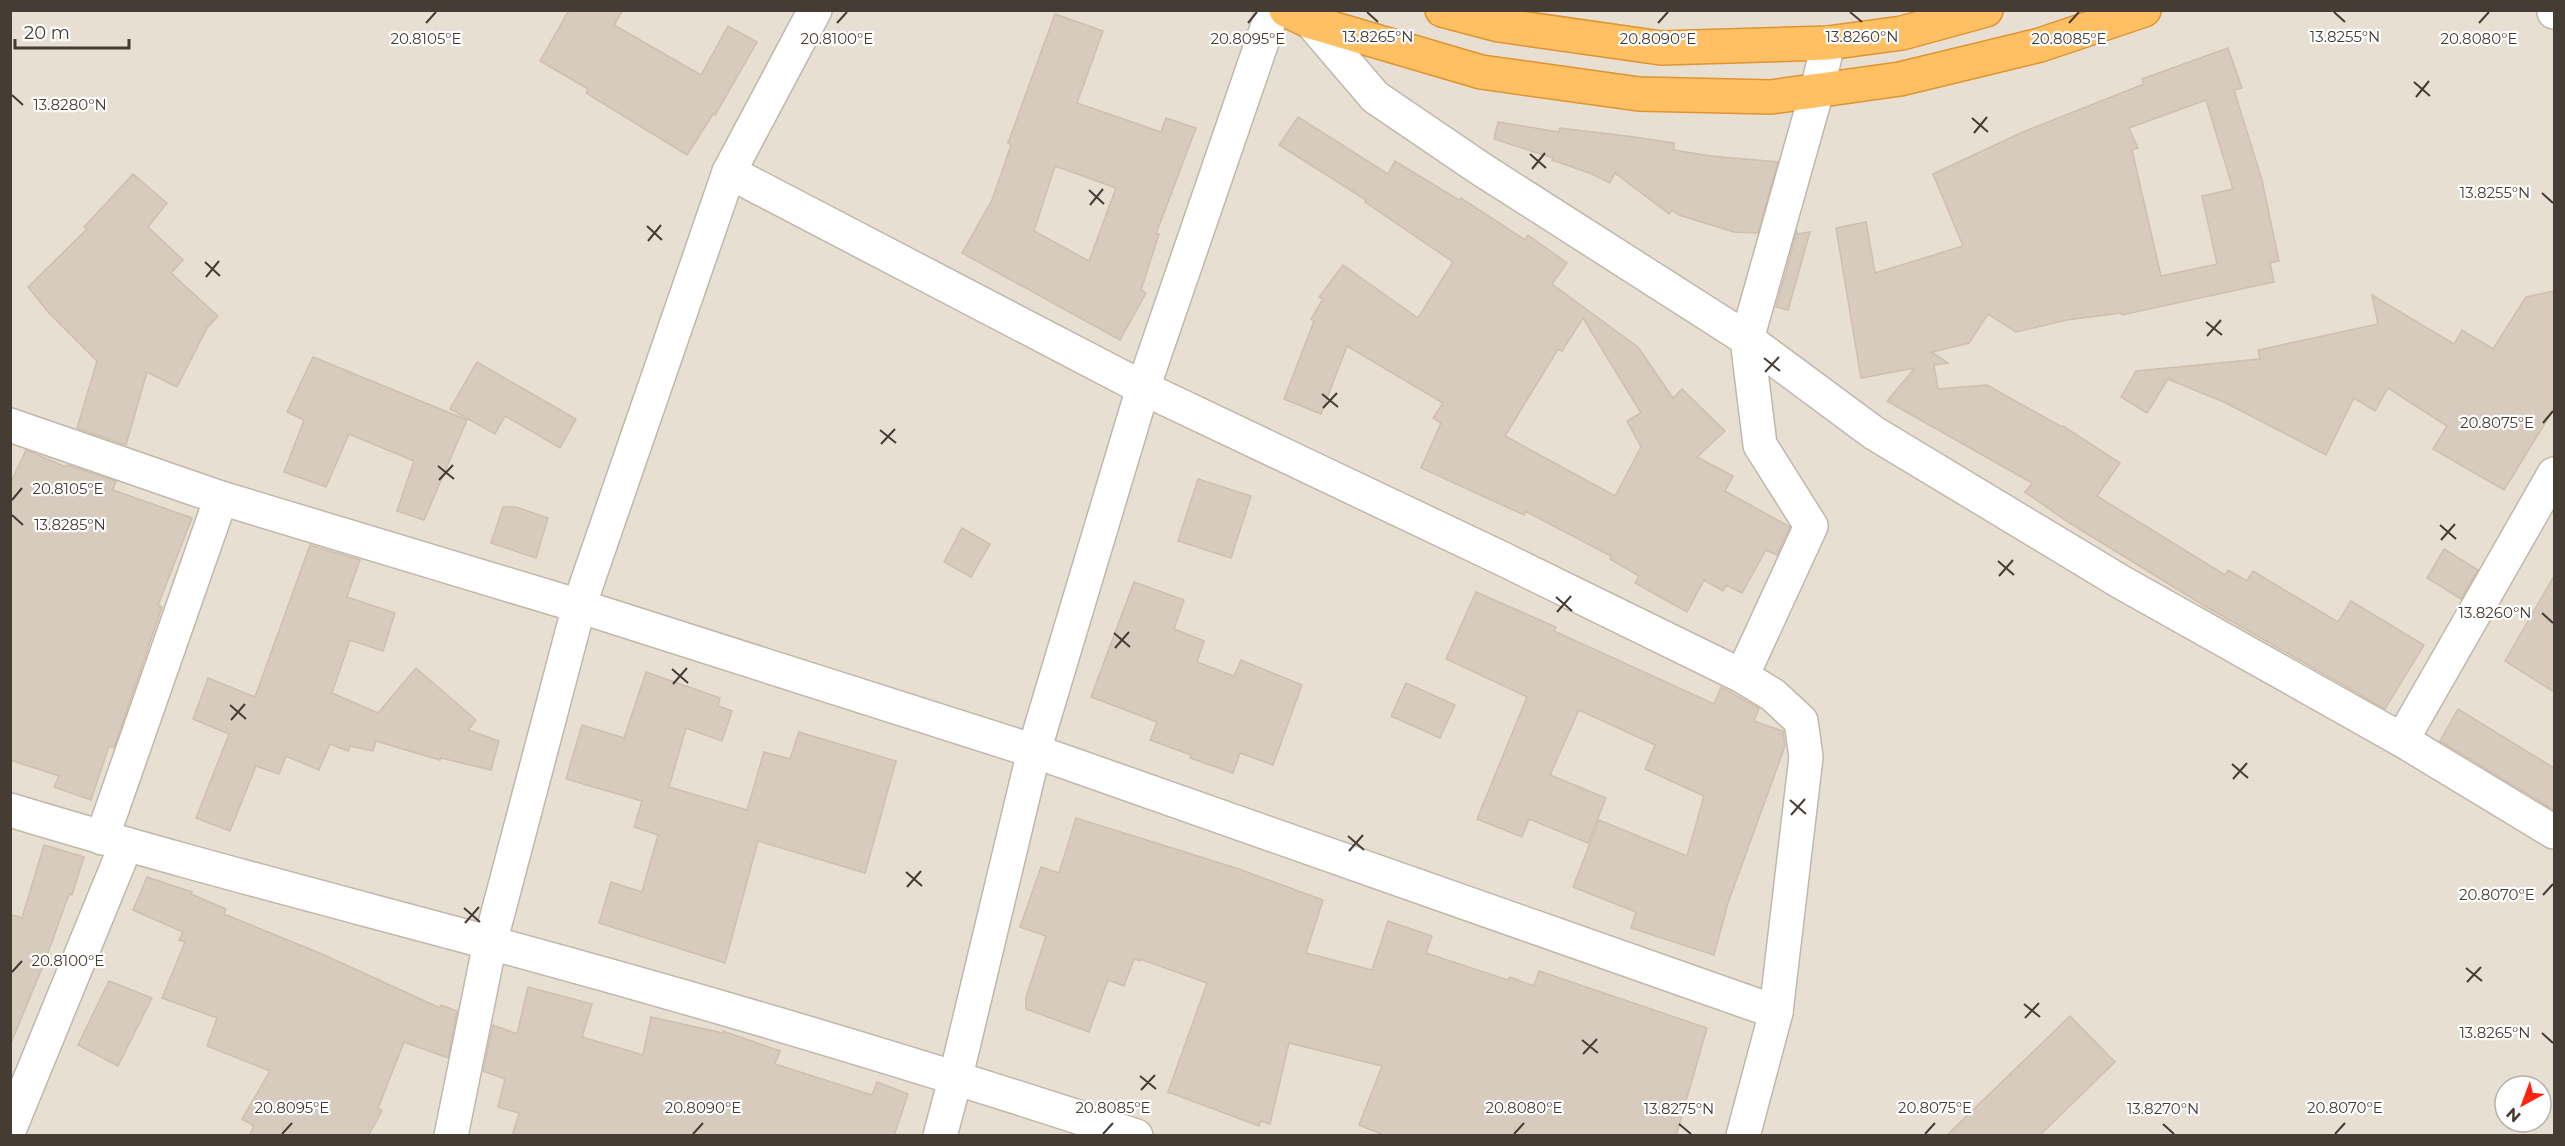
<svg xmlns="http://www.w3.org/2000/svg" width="2565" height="1146" viewBox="0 0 2565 1146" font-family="Montserrat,sans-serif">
<rect width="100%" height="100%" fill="#f3ede4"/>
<path fill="#e7dfd2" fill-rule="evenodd" d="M10,11H2554V1135H11ZM2505,1086H2541V1122H2505Z"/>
<g fill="#d7cbbd" stroke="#cfbfad" stroke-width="1.5" fill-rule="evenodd">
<polygon points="569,10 623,10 614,25 701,75 728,26 757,42 715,115 713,114 687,155 586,93 588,89 540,61"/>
<path d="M1055,14L1103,31L1077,103L1161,132L1166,118L1196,128L1156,234H1159L1141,290L1146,293L1120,340L962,253L992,200L1011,145L1008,143ZM1055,166L1116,188L1089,261L1034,231Z"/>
<path d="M2228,48L2242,88L2234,90L2262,180L2279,261L2270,263L2274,282L2122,315L2121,313L2067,320L2016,332L1988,314L1969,343L1932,352L1948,363L1934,365L1938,389L1987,385L2062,427L2063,426L2120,463L2097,496L2225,575L2228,570L2247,581L2253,571L2338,622L2351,601L2424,645L2385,709L2203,605L2068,522L2025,492L2032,483L1887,401L1915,368L1861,378L1836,228L1866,222L1875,273L1963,246L1933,174L2025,131L2144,84L2142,79ZM2206,100L2233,189L2202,196L2217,264L2161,276L2132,150L2138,148L2129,128Z"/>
<path d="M1298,117L1388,174L1395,161L1459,200L1461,198L1525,240L1528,235L1567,263L1552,284L1638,347L1673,398L1682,389L1725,431L1697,457L1733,476L1725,491L1790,527L1777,555L1766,550L1742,593L1726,585L1723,591L1704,580L1687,612L1635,583L1639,576L1610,559L1611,556L1525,511L1524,515L1421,468L1441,423L1433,418L1443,403L1347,346L1321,414L1284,399L1314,321L1311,319L1323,299L1319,297L1343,265L1418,318L1453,262L1365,202L1366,200L1279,145ZM1583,318L1641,413L1627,421L1641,447L1615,496L1505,436L1558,349L1562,351Z"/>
<polygon points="1498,122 1559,132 1560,128 1627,136 1674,143 1674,150 1711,156 1778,162 1758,233 1734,232 1679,215 1672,210 1669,214 1615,173 1610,183 1592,174 1552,160 1553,158 1494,139"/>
<polygon points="133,174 167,203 148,227 183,260 171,273 218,316 207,328 177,387 147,372 126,445 77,428 97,361 48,312 28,287 87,229 84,227"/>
<polygon points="1797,231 1797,234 1810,232 1788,310 1776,307"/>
<polygon points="2554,291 2554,409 2504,490 2433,449 2447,426 2388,388 2375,411 2354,398 2326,455 2226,403 2168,379 2147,413 2121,397 2136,371 2260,359 2258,350 2378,324 2372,295 2454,344 2462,330 2493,349 2526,297"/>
<polygon points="313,357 467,420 424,520 397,511 414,461 349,434 326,487 284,472 304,420 287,412"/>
<polygon points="477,362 576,419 560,448 505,416 495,434 450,409"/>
<polygon points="26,450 66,467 67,465 116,481 113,490 192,518 158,605 162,607 114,748 109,746 91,800 54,787 59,776 10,760 10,484"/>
<polygon points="1198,479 1251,496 1231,558 1178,541"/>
<polygon points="503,507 516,507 548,518 536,558 491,543"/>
<polygon points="962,528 990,544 971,577 944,562"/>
<polygon points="310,545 360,560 347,597 395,613 383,651 350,640 332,693 378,713 416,668 476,720 468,730 499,741 491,770 441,758 440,760 376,741 373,751 350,746 348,751 330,744 319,770 286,756 279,774 256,766 230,831 196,818 229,734 193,719 208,678 255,697"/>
<polygon points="2444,549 2478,570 2461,599 2427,578"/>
<polygon points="2554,576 2554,692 2505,661"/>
<polygon points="1134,582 1184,600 1174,629 1204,641 1197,662 1234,676 1241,660 1302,685 1273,765 1240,753 1233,773 1190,758 1191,755 1150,740 1157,722 1091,697"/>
<polygon points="1476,592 1556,627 1554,631 1714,704 1721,687 1759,708 1754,721 1783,731 1785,746 1728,903 1714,955 1631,928 1636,912 1573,887 1599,820 1687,856 1704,796 1645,769 1655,745 1579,710 1550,775 1606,798 1588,843 1529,819 1522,837 1477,819 1527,697 1446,659"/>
<polygon points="646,672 720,698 718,706 732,711 722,741 686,728 669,787 747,810 764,752 790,759 799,732 896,761 865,873 758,841 725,963 599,923 611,882 642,892 658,835 634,827 642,801 566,779 582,725 624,738"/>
<polygon points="1406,683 1455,705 1440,738 1391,716"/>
<polygon points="2458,709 2554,768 2554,810 2440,741"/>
<polygon points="1076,818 1239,869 1323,900 1306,953 1372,970 1388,921 1432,936 1426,953 1508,980 1510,977 1534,986 1539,971 1707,1028 1676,1136 1386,1136 1359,1125 1382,1066 1289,1043 1270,1124 1261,1121 1259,1126 1168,1092 1207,983 1140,959 1140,961 1134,959 1124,986 1108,980 1089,1032 1026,1009 1026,997 1046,936 1020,927 1041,867 1059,873"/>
<polygon points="44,845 84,857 72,895 69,894 45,961 11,1043 10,914 22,918"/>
<polygon points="147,877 192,892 191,894 226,909 224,914 322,954 440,1008 441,1005 457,1011 448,1058 404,1042 378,1108 382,1111 368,1136 249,1136 254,1126 242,1119 270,1071 207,1046 217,1018 162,998 185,942 179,940 183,932 133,910"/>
<polygon points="109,981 152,998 118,1066 78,1045"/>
<polygon points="528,987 592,1004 582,1037 643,1055 651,1017 723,1033 723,1031 780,1051 775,1064 872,1095 877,1082 908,1094 894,1136 512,1136 519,1113 498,1107 505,1079 483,1071 493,1025 517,1034"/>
<polygon points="2070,1016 2115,1062 2039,1136 1946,1136"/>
</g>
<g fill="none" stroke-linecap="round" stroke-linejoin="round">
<g stroke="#c1b7aa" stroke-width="36">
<g id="minor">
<polyline points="815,10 729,172 1143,388 1503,559 1742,676 1773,695 1801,721 1806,757 1776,1012"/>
<polyline points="2554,10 2554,12"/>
<polyline points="1311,22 1375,97 1481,169 1747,339 1760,445 1811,526 1742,676"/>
<polyline points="1828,43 1817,91 1747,339 1874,433 2121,582 2402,740 2554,832"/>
<polyline points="10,425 221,498 579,606 1034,751 1776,1012 1743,1136"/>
<polyline points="2402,740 2554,474"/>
<path d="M10,810C168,858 328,899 487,942C705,1001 921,1065 1136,1136"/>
<polyline points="102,838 221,498"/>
<polyline points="10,1128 126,845"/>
<polyline points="451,1136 490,943 579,606 729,172"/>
<polyline points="940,1136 956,1076 1034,751 1143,388 1273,10"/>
</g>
</g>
<g stroke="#e09331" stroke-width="36">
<g id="highway">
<polyline points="1286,10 1311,22 1481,72 1639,94 1771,97 1900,79 2040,45 2144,10"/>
<polyline points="1442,10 1499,25 1661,48 1828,43 1902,33 1986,10"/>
</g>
</g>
<use href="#minor" stroke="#fff" stroke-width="33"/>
<use href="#highway" stroke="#ffbf63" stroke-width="33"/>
</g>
<path fill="none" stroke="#453d34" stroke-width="2" d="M1367,12L1378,22M1850,12L1862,22M2334,12L2345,22M426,23L436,12M837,23L847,12M1248,23L1257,12M1658,23L1668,12M2069,23L2079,12M2479,23L2489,12M2414,82L2430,96M12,95L23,105M2416,97L2429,81M1972,118L1988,132M1974,133L1987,117M1530,154L1546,168M1532,169L1545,153M1089,190L1104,204M2542,193L2553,203M1090,205L1103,189M647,226L662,240M648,241L661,225M205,262L220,276M206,277L219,261M2206,322L2222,335M2207,336L2221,320M1764,358L1780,371M1765,372L1779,357M1322,394L1338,407M1323,408L1337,393M2543,423L2553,411M880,430L896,443M881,444L895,429M438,466L454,479M439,480L453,465M12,500L22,488M12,515L23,525M2440,525L2456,539M2441,540L2455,524M1998,561L2014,575M1999,576L2013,560M1556,597L1572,611M1557,612L1571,596M2542,613L2553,623M1114,633L1130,647M1115,648L1129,632M672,669L688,683M673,684L687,668M230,705L246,719M231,720L245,704M2232,764L2248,778M2233,779L2247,763M1790,800L1806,814M1791,815L1805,799M1348,836L1364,850M1349,851L1363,835M906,872L922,886M907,887L921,871M2543,895L2553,884M464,908L480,922M465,923L479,907M2466,968L2482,981M12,972L22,961M2467,982L2481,967M2024,1004L2040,1017M2025,1018L2039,1003M2542,1033L2553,1043M1582,1040L1598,1053M1583,1054L1597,1039M1140,1076L1156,1089M1141,1090L1155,1075M1679,1124L1691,1134M2163,1124L2174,1134M282,1134L292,1123M693,1134L703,1123M1103,1134L1113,1123M1514,1134L1524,1123M1925,1134L1935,1123M2335,1134L2345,1123"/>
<g font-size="15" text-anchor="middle" fill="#453d34" stroke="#fff" stroke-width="4.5" stroke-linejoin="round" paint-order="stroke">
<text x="2345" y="42">13.8255°N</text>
<text x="1378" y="42">13.8265°N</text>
<text x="1862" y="42">13.8260°N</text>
<text x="426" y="44">20.8105°E</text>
<text x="837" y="44">20.8100°E</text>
<text x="1248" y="44">20.8095°E</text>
<text x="1658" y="44">20.8090°E</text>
<text x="2069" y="44">20.8085°E</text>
<text x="2479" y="44">20.8080°E</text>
<text x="70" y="110">13.8280°N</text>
<text x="2495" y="198">13.8255°N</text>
<text x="2497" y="428">20.8075°E</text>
<text x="68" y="494">20.8105°E</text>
<text x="70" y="530">13.8285°N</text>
<text x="2495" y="618">13.8260°N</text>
<text x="2497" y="900">20.8070°E</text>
<text x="68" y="966">20.8100°E</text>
<text x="2495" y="1038">13.8265°N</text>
<text x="292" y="1113">20.8095°E</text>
<text x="703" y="1113">20.8090°E</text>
<text x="1113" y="1113">20.8085°E</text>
<text x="1524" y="1113">20.8080°E</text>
<text x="1935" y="1113">20.8075°E</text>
<text x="2345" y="1113">20.8070°E</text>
<text x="1679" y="1114">13.8275°N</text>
<text x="2163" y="1114">13.8270°N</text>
</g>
<rect width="2565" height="1146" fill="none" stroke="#453d34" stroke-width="24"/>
<g transform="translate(2523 1104) rotate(221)"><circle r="28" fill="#ffffff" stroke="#b5b1ae" stroke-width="1.5"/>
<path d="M0-4.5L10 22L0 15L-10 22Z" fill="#fe2210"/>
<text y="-9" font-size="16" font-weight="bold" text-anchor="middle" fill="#453d34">N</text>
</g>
<path d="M15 39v9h114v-9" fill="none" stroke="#453d34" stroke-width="3"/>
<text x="24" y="39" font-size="18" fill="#453d34" stroke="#ffffff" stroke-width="4.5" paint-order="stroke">20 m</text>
</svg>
